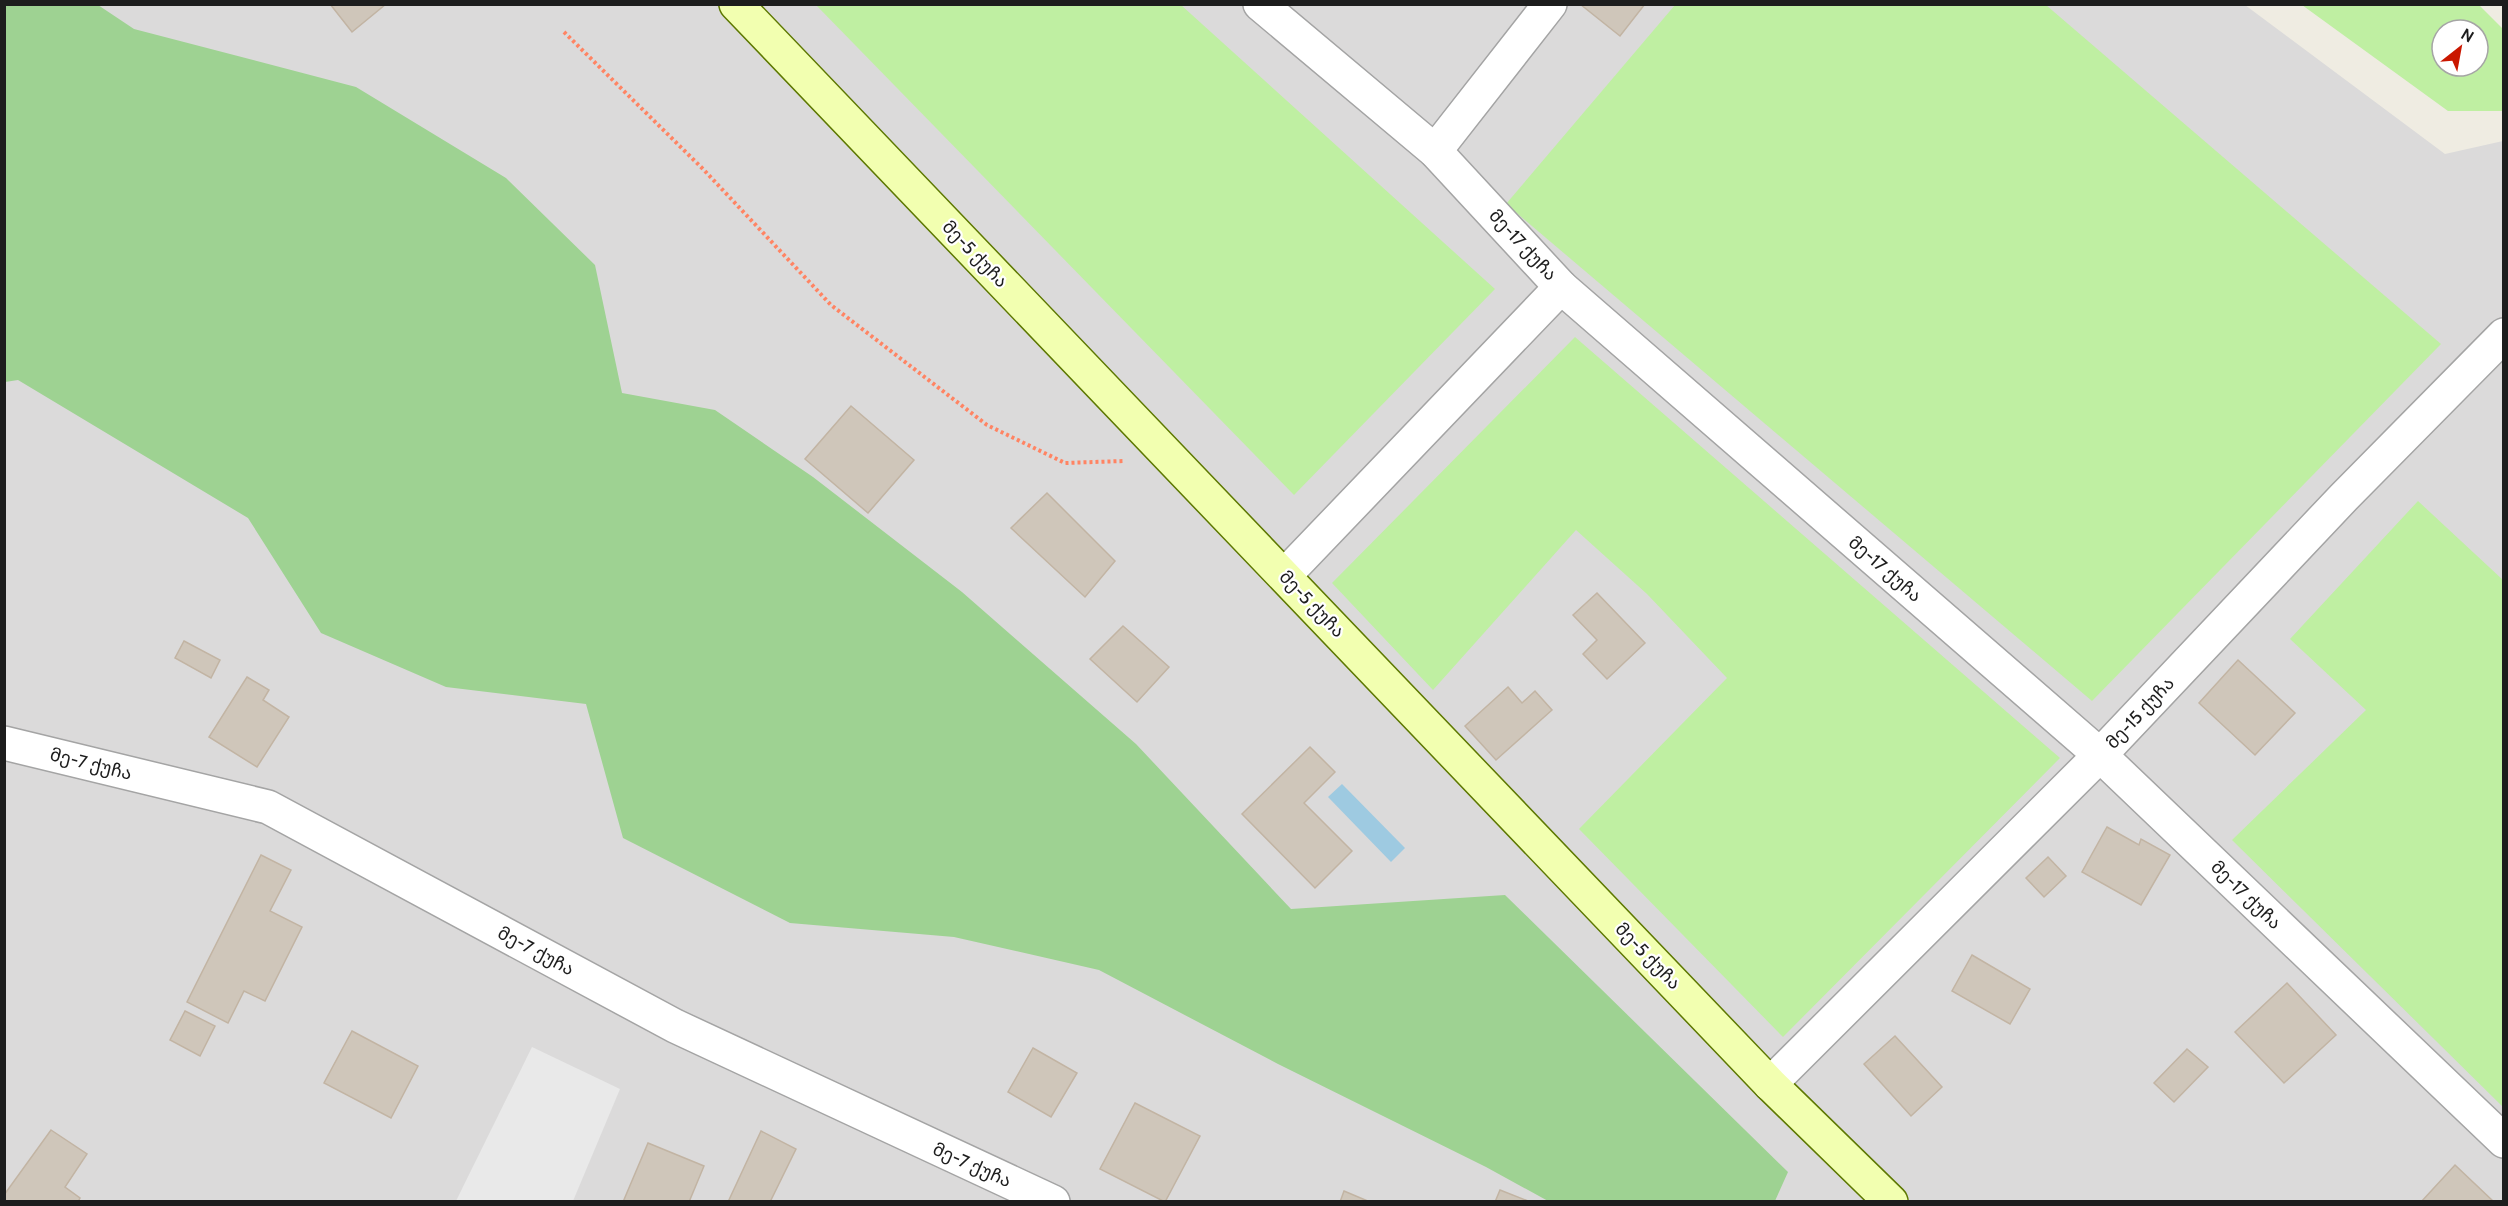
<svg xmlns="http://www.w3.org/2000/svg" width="2508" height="1206" viewBox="0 0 2508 1206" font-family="Cabin,'Noto Sans Georgian',sans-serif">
<rect width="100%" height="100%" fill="#efece2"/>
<polygon fill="#dbdada" points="5,5 2245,5 2445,154 2503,141 2503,1201 5,1202"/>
<g fill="#bfefa2" fill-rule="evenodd">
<polygon points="816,5 1181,5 1495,289 1294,495"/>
<polygon points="1675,5 2046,5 2441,344 2092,701 1506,204"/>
<path d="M2302,5H2479L2503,29V111H2448ZM2442,30H2478V66H2442Z"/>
<polygon points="1575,337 2060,758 1783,1037 1579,829 1727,678 1647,594 1576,530 1433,690 1332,583"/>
<polygon points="2418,501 2503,580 2503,1107 2232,840 2366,710 2290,639"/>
</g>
<polygon fill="#9ed292" points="5,4 98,5 134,29 356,87 506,178 595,265 622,393 715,410 813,477 962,592 1136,744 1291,909 1505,895 1788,1172 1775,1201 1548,1201 1486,1167 1278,1064 1099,970 954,937 790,923 623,838 586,704 446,687 321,633 248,518 18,380 5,382"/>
<polygon fill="#e9e9e9" points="532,1047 620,1089 573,1201 456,1201"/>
<polygon fill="#9ecae1" points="1342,784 1405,848 1391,862 1328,797"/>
<g fill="#cfc6ba" stroke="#c2b4a3" stroke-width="1.5">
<polygon points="330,4 386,4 352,32"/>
<polygon points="1580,4 1645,4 1620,36"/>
<polygon points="851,406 914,460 868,513 805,459"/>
<polygon points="1047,493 1115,561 1085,597 1011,528"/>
<polygon points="1597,593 1645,643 1607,679 1583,654 1597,640 1573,615"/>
<polygon points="1123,626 1169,667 1137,702 1090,659"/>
<polygon points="184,641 220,660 211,678 175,658"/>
<polygon points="2238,660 2295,713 2255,755 2199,703"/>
<polygon points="247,677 269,690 263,700 289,717 257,767 209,737"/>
<polygon points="1508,687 1522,703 1535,691 1552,710 1496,760 1465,726"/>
<polygon points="1310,747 1335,772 1304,803 1352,851 1315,888 1242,814"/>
<polygon points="2107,827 2139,845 2141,839 2170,855 2141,905 2082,872"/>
<polygon points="261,855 291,870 270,911 302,927 265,1001 244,991 228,1023 187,1002"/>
<polygon points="2048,857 2066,876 2044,897 2026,878"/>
<polygon points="1972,955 2030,989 2010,1024 1952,991"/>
<polygon points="2287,983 2336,1035 2284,1083 2235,1032"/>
<polygon points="185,1011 215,1026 200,1056 170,1040"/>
<polygon points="352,1031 418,1066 391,1118 324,1083"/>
<polygon points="1895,1036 1942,1087 1911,1116 1864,1064"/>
<polygon points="1033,1048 1077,1073 1051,1117 1008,1092"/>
<polygon points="2187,1049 2208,1067 2174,1102 2154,1083"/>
<polygon points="1135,1103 1200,1136 1165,1202 1100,1169"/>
<polygon points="51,1130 87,1154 65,1187 80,1198 78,1202 4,1202 4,1195"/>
<polygon points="761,1131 796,1149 770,1202 728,1202"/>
<polygon points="648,1143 704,1166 689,1202 623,1202"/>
<polygon points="2455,1165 2494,1202 2421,1202"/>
<polygon points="1500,1190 1528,1201 1528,1202 1495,1202"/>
<polygon points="1344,1191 1370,1202 1340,1202"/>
</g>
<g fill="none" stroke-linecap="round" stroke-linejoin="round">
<g stroke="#a4a4a4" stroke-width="36">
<g id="street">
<polyline points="1260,4 1435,151 1561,287 2100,755 2504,1141"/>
<polyline points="1435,151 1550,4"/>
<polyline points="1285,575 1561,287"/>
<polyline points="4,743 268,807 675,1026 1053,1202"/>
<polyline points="1770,1084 2100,755 2344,497 2504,335"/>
</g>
</g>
<g stroke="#5d7800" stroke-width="36">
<polyline id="secondary" points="736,4 1770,1084 1891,1202"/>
</g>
<polyline stroke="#ff8463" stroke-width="4" stroke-dasharray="3 3" stroke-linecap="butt" points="564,32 703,169 831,305 987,425 1065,463 1124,461"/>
<use href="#street" stroke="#fff" stroke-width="33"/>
<use href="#secondary" stroke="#f2ffb0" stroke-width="33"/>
</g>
<g text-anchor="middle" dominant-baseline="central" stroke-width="4.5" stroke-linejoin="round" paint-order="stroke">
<g font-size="18" fill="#1d1d1d" stroke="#fff">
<text transform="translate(1523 245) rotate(47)">მე-17 ქუჩა</text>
<text transform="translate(975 254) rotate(46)">მე-5 ქუჩა</text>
<text transform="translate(1885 569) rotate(41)">მე-17 ქუჩა</text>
<text transform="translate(1312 604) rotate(46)">მე-5 ქუჩა</text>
<text transform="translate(2140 713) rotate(-47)">მე-15 ქუჩა</text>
<text transform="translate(91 764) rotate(14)">მე-7 ქუჩა</text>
<text transform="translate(2246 895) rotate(44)">მე-17 ქუჩა</text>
<text transform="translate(536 951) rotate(28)">მე-7 ქუჩა</text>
<text transform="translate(1648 956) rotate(46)">მე-5 ქუჩა</text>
<text transform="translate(972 1165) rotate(24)">მე-7 ქუჩა</text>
</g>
</g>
<rect width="2508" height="1206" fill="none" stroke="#1d1d1d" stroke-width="12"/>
<g transform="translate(2460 48) rotate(31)"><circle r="28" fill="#ffffff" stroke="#a5a5a5" stroke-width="1.5"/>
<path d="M0-4.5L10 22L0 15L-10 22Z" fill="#ca1700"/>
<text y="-9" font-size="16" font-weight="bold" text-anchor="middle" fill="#1d1d1d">N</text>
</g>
</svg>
